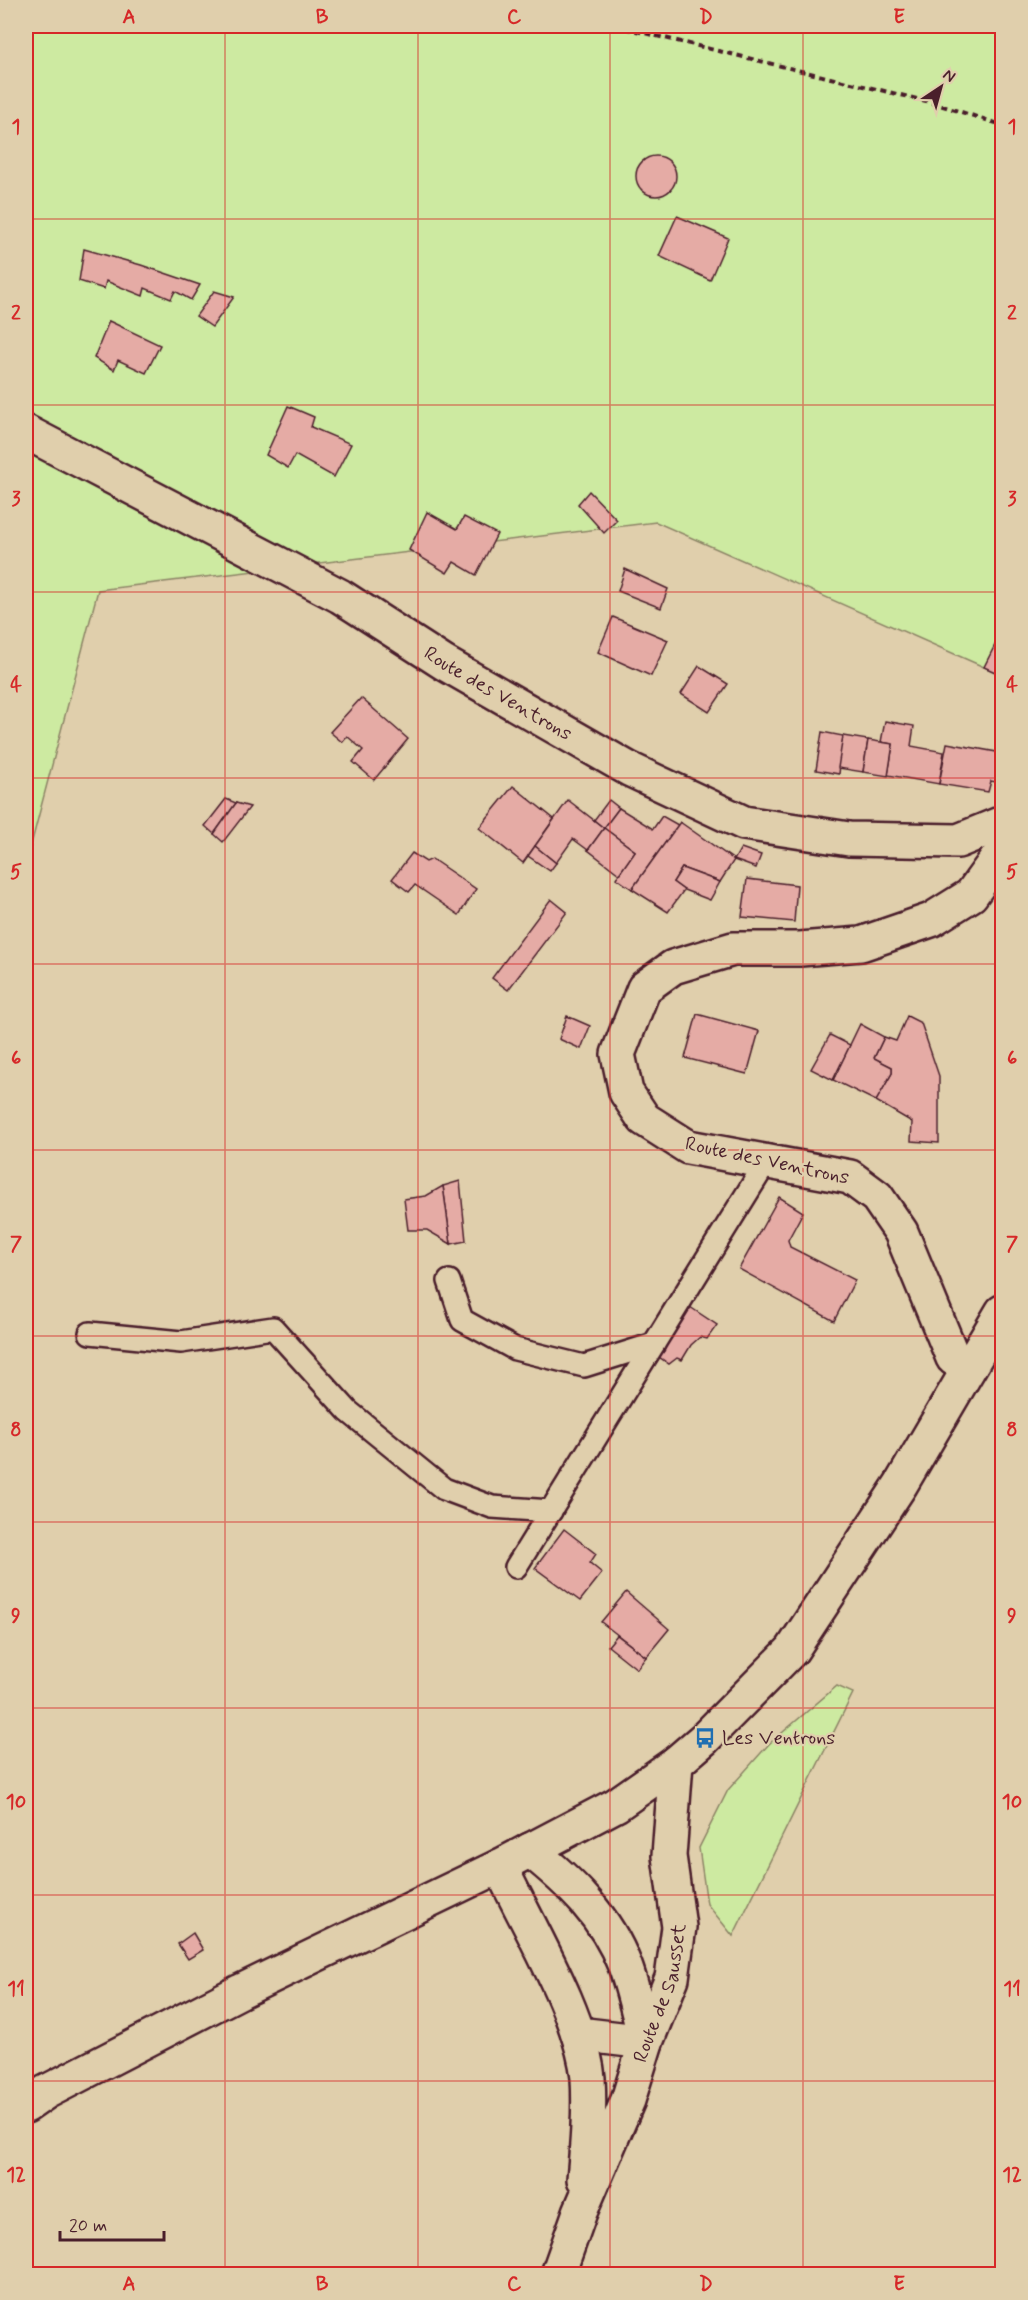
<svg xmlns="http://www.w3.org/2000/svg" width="1028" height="2300" viewBox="0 0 1028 2300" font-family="Mynerve,sans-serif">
<rect width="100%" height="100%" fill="#e0cfac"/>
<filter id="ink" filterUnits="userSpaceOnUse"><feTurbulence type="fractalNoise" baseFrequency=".0167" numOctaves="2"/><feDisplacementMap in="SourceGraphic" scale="12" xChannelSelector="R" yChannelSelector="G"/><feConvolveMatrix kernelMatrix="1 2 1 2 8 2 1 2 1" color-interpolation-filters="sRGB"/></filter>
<g filter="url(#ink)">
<g fill="#cdeaa1" stroke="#8c8466" stroke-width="1.5">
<polygon points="26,26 1002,26 1002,675 656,522 98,590 26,864"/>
<polygon points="837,1686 853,1693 733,1936 707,1904 699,1848 728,1790 769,1744"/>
</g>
<g fill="#e5aba5" stroke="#4a1f2b" stroke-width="1.5">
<circle cx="656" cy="176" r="20"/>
<polygon points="677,216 728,238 710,280 659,256"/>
<polygon points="84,249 141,265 200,285 191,300 175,291 171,299 145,288 143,296 106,281 104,289 79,281"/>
<polygon points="214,291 234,297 212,327 196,316"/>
<polygon points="109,321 160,345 146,373 118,360 114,370 94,358"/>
<polygon points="288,406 314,417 311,427 351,444 334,477 295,455 288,468 266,455"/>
<polygon points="589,491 617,520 604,533 578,504"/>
<polygon points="427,512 457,529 464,517 497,534 476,575 454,562 447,573 409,550"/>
<polygon points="625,569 668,589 661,608 618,591"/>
<polygon points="613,617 668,640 651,676 598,652"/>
<polygon points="1002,631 1002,675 984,667"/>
<polygon points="699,666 728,684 709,712 681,694"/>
<polygon points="361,698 408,739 374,780 353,762 363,750 347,736 342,742 330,732"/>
<polygon points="885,721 914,726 911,746 944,752 939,784 888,775 893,744 881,742"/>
<polygon points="822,732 843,736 839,774 816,770"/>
<polygon points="843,736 868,740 863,772 838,768"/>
<polygon points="868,740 893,744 888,776 863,772"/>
<polygon points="947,743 1002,753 1002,783 991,781 988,792 939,784"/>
<polygon points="513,786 554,819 523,863 479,828"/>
<polygon points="226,799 236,803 214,834 205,826"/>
<polygon points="568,800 604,828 588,850 573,839 556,863 535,846"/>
<polygon points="609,800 619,808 604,828 594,820"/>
<polygon points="236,803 250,807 223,842 214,834"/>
<polygon points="619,808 653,829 662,816 678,825 632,889 616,878 635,851 604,828"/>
<polygon points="680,822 734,860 720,882 682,868 673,882 684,890 668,912 632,889"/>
<polygon points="604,828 635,851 619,874 588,850"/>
<polygon points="535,846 556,863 550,871 528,856"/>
<polygon points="741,848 761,855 756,868 734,860"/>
<polygon points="412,853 426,862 432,859 476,889 459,915 415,885 409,892 392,879"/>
<polygon points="682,868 720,882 710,900 684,890 673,882"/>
<polygon points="747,879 797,885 794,922 742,917"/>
<polygon points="551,899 567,912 508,990 492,978"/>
<polygon points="697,1014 759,1031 747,1074 685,1058"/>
<polygon points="567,1016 590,1026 581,1049 559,1039"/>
<polygon points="907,1016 921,1023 939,1076 939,1143 911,1141 912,1122 876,1101 892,1073 892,1067 874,1058 884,1037 896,1041"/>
<polygon points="860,1024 884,1037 874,1058 892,1067 892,1073 876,1101 833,1080"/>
<polygon points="830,1035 850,1045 833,1080 811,1069"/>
<polygon points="460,1181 466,1241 451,1244 443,1186"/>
<polygon points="443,1186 451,1244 427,1230 408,1230 404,1199 426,1196"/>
<polygon points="779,1197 803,1212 788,1240 790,1247 855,1280 834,1321 739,1269"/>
<polygon points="690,1307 717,1325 707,1339 700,1337 691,1345 682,1360 677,1358 669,1364 659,1357"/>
<polygon points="564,1529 596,1554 590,1563 602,1573 580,1601 535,1568"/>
<polygon points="626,1592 669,1629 646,1657 601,1622"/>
<polygon points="617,1635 646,1657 637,1669 608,1646"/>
<polygon points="193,1933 203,1950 188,1959 178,1944"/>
</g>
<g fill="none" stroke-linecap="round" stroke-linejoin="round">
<g stroke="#4a1f2b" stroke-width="26">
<g id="service">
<polyline points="449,1281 462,1320 515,1349 584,1366 654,1344"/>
<polyline points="90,1333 181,1342 273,1328 348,1411 444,1489 492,1507 551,1511"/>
<polyline points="516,1567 767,1161"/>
</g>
</g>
<g stroke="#4a1f2b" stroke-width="38">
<g id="minor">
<path id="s1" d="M26,432L340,596L444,663L629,769L744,823L849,839L958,841L1002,823"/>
<polyline points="967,1368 953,1358 901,1232 877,1197 850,1177 688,1147 644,1119 626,1092 618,1054 644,988 673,967 733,949 800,949 861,944 931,920 971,895 1002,852"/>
</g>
</g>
<g stroke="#4a1f2b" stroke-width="38">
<g id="secondary">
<path d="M530,1850C570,1882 606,1916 625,1966C634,1990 639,2017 646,2042L578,2034"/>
<path d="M500,1866C528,1926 582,2015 588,2078C590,2112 587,2146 584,2179"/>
<polyline points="26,2106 46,2092 241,1991 500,1866 616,1805 676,1763 705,1738 792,1650 901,1484 1002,1312"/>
<path id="s2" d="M558,2274L580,2212L628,2100L646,2042L672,1978L679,1927L669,1856L676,1763"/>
</g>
</g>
<polyline stroke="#4a1f2b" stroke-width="4" stroke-dasharray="6 4.5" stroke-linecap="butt" points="615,26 930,102 1002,125"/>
<use href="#service" stroke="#e0cfac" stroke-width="21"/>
<use href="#minor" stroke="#e0cfac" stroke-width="33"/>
<use href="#secondary" stroke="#e0cfac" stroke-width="33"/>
</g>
</g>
<path fill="none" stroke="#d62828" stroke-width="1.5" stroke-opacity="0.55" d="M225,26V2274M418,26V2274M610,26V2274M803,26V2274M26,219H1002M26,405H1002M26,592H1002M26,778H1002M26,964H1002M26,1150H1002M26,1336H1002M26,1522H1002M26,1708H1002M26,1895H1002M26,2081H1002"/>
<defs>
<g id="bus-bare" transform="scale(1.62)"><path d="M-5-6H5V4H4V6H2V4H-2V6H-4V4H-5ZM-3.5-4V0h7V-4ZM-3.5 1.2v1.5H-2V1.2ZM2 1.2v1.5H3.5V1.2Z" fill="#1f6fb2" stroke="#e0cfac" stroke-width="2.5" paint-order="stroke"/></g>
</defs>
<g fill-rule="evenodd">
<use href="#bus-bare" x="705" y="1738"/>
</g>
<g text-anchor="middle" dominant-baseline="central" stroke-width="4.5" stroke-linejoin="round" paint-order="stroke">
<g font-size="20" fill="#4a1f2b" stroke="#e0cfac">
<text stroke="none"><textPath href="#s1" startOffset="540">Route des Ventrons</textPath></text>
<text transform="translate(767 1161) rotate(12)">Route des Ventrons</text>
<text stroke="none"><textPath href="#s2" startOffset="300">Route de Sausset</textPath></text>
</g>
<g font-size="20" fill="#4a1f2b" stroke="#e0cfac" text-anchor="start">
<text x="722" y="1738">Les Ventrons</text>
</g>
</g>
<rect width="1028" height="2300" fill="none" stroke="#e0cfac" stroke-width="66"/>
<g transform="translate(941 87) rotate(36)" stroke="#e0cfac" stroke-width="4.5" paint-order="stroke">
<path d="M0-4.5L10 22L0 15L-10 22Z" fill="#4a1f2b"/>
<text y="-9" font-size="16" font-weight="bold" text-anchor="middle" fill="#4a1f2b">N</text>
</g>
<path d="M60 2231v9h104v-9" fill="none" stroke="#4a1f2b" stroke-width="3"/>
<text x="69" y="2231" font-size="18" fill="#4a1f2b" stroke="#e0cfac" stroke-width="4.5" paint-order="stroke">20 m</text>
<rect x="33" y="33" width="962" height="2234" fill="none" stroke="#d62828" stroke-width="2"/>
<g font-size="20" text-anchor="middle" font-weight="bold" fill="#d62828">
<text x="129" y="23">A</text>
<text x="322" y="23">B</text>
<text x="514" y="23">C</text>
<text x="706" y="23">D</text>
<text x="899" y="23">E</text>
<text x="16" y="133">1</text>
<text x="1012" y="133">1</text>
<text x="16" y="319">2</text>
<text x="1012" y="319">2</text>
<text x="16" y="505">3</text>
<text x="1012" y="505">3</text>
<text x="16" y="691">4</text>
<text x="1012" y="691">4</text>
<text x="16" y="878">5</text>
<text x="1012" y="878">5</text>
<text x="16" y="1064">6</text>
<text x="1012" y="1064">6</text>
<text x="16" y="1250">7</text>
<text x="1012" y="1250">7</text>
<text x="16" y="1436">8</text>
<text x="1012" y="1436">8</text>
<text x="16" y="1622">9</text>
<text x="1012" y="1622">9</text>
<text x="16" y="1808">10</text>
<text x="1012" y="1808">10</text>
<text x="16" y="1995">11</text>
<text x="1012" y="1995">11</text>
<text x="16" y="2181">12</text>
<text x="1012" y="2181">12</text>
<text x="129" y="2290">A</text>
<text x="322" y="2290">B</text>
<text x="514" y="2290">C</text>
<text x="706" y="2290">D</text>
<text x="899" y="2290">E</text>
</g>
</svg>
